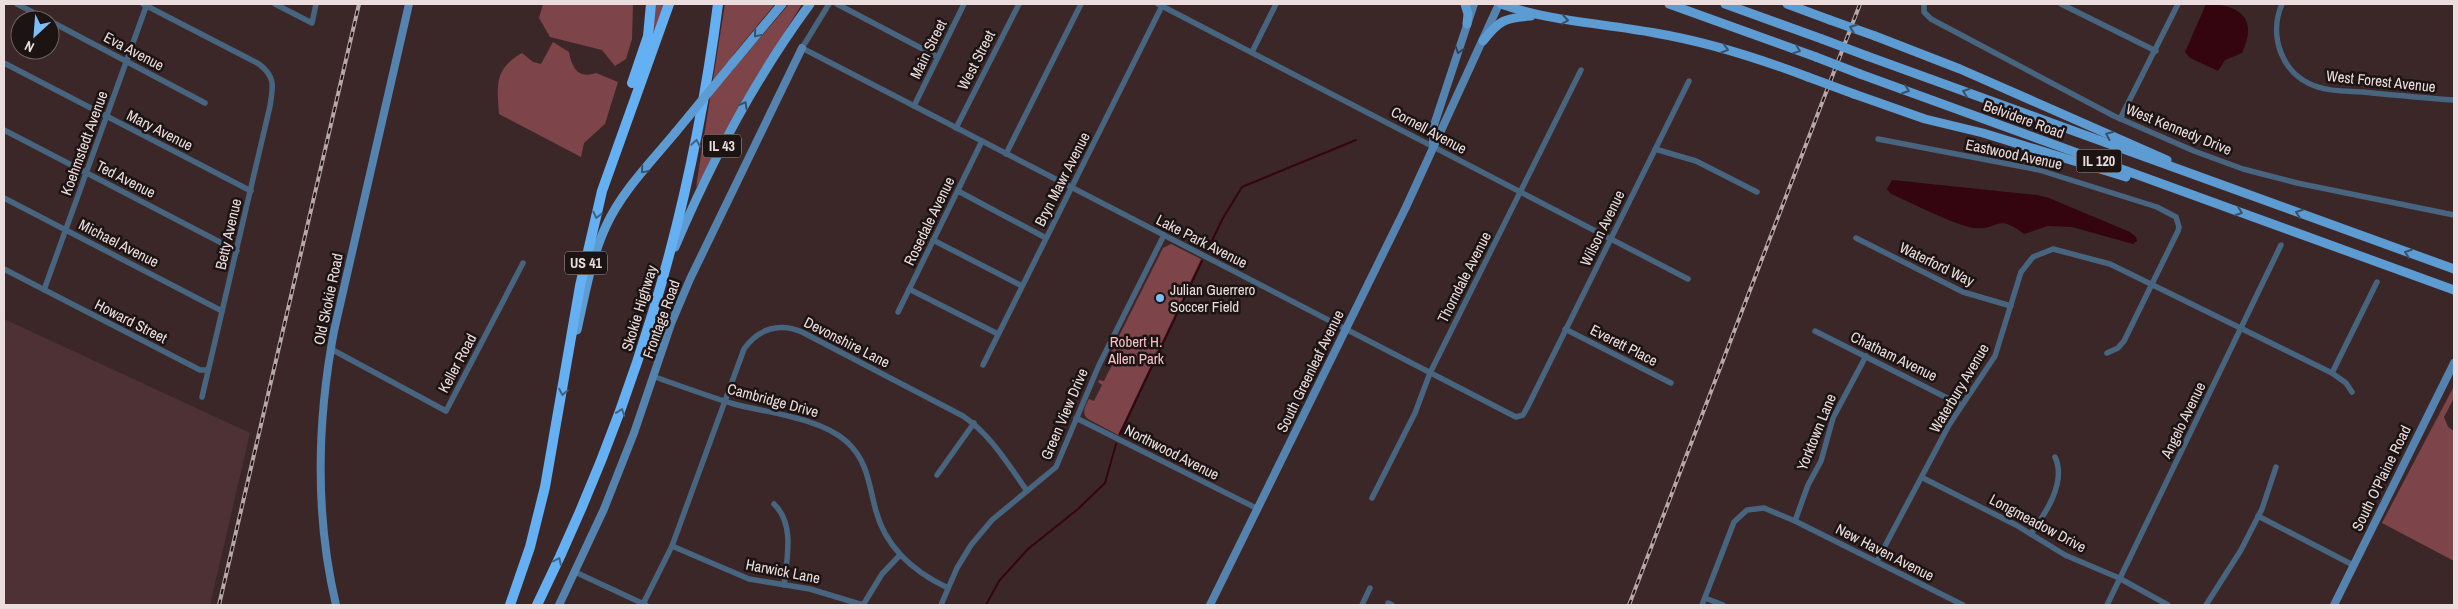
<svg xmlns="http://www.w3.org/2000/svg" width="2458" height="609" viewBox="0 0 2458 609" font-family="'Archivo Narrow',sans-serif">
<rect width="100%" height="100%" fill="#3c2728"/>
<polygon fill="#4d3134" points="4,319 250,433 210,605 4,605"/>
<g fill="#7d444a">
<polygon points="543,4 633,4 632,39 626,59 615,66 602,50 550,37 539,18"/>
<polygon points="656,4 665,4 649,43"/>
<polygon points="725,4 775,4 733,55 731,72 789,4 802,4 741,103 702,179 696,187"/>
<path d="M553,42L569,52C572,68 578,79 596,73L618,82L605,124L584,143L581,157L499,114C497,85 494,69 522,53L533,62L541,64Z"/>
<path d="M1171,244L1201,259L1118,435L1088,419C1081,413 1085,407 1089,399L1094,401L1102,385L1098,382L1099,380L1104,381L1114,361L1108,358L1163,248Z"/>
<polygon points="2454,386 2454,398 2444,417 2448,427 2454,431 2454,561 2382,523"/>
</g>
<g fill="#34050f">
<path d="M2206,4C2239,4 2259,18 2242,53L2225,60L2218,71L2190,58L2185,52Z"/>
<path d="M1892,180L2037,195L2049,198L2130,232L2136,237L2137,241L2133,244L2072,227L2048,226L2024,234C1995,212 2000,231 1974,228C1954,225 1912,203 1891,194L1887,189Z"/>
</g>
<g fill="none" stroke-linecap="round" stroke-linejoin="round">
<g stroke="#34050f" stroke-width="2">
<polyline points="1207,251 1223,218 1242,187 1356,140"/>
<polyline points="1120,434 1202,261"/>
<polyline points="986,605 999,581 1028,549 1078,509 1105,483 1116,444"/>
</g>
<g stroke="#486580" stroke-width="5.5">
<polyline points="17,4 48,20"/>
<path d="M143,4L259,64C276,77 273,87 270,106L202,397"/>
<polyline points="275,4 312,23 316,4"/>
<polyline points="829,4 802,48 1516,417 1523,415 1528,406 1689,81"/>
<polyline points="837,4 938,57"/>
<polyline points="1158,4 1688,279"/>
<polyline points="1924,4 1924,12 1931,19 2114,116 2194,151 2243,169 2297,183 2454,215"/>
<polyline points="2061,4 2156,51"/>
<path d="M2282,4C2268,36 2282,76 2318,87C2332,92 2348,91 2363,92C2393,95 2424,98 2454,100"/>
<polyline points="50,21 205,103"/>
<polyline points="1252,52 1276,4"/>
<polyline points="4,63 251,191"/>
<polyline points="914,106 964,4"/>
<polyline points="2120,119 2178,4"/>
<polyline points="956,128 1019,4"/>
<polyline points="4,130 237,251"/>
<polyline points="1878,139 2039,170 2157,207 2176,217 2179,227 2178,231 2124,341 2118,348 2107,353"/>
<polyline points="1655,149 1696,161 1757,192"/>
<polyline points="1006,154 1081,4"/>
<polyline points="958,191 1046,238"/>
<polyline points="4,198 222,311"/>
<polyline points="1856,238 1963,292 2011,306"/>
<polyline points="933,240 1022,286"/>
<polyline points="4,269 200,370 208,370"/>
<polyline points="909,289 998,334"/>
<polyline points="44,290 147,4"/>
<polyline points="898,312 982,141"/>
<polyline points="1565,329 1671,383"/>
<polyline points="1815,331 1961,405"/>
<polyline points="331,349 446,411 523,263"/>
<polyline points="983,365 1163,4"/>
<polyline points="2332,373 2377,282"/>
<path d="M655,377C681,386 707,396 734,404C768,413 821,418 847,442C868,461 869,486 876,511C886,548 914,572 948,588"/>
<polyline points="1076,418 1258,509"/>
<polyline points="937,475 974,423"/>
<polyline points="1923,478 2016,525 2065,555 2119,578 2168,605"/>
<polyline points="1372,498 1415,413 1430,373 1581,70"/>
<path d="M774,504C795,524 787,558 784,585"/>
<polyline points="2258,516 2353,565"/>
<polyline points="1795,521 1808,485 1821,461 1833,418 1866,356"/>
<path d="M2031,534C2045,514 2067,482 2055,457"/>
<polyline points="672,546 749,579 810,589 863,605"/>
<polyline points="1877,561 1949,425 1995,356 2021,272 2033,257 2053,249 2110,264 2332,373 2346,383 2352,392"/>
<polyline points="575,572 646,605"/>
<polyline points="1705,598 1723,605"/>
<polyline points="1388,603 1392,605"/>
<path d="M643,604L672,546L744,349C758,329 779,322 802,332L963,416C991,435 1008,464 1027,491"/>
<polyline points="863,605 882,574 900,555"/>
<polyline points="941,605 957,568 971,545 992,520 1056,467 1099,365 1164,235"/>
<polyline points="1362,605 1370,588"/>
<polyline points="1702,605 1734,522 1747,510 1764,508 1795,521 1963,605"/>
<polyline points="2107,605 2281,245"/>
<polyline points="2206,605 2241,550 2262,509 2276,467"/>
</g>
<g stroke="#5483af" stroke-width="8">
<polyline points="1433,143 1434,125 1474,4"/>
<path d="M336,605C315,516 317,422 334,331L409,4"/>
<polyline points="559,605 604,509 634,433 671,324 690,279 802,48"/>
<polyline points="1210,605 1406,207 1499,4"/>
<polyline points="2334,605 2454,363"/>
</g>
<g stroke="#5d9bd3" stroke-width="9">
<polyline points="1465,4 1468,14 1467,24"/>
<path d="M1501,4C1551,22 1603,23 1655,33C1708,42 1758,58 1808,77"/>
<polyline points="1669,4 1816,57"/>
<polyline points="1725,4 1822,39"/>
<polyline points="1787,4 1830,20"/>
<polyline points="1875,36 1960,69 2167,160"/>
<path d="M1483,41C1499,20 1505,18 1531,16"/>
<polyline points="1867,56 2454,269"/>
<polyline points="732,64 782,4"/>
<polyline points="1860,74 2454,290"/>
<polyline points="1854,94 1925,119 1983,133 2126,177"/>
<path d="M675,247C712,160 754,80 810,4"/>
<path d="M577,330C585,295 591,258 606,226C622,191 651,162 675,133"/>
</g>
<g stroke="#64b0f3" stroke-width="10">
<polyline points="632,83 648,36 651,4"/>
<polyline points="510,605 530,547 545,487 580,286 602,191 669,4"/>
<path d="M537,605C633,409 690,220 718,4"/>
</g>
<g stroke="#b8a7a8" stroke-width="4">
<g id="rail">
<polyline points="219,605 359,4"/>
<polyline points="1629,605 1860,4"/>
</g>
</g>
<use href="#rail" stroke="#1c1313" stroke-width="2" stroke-dasharray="5.5" stroke-linecap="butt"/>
<g stroke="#5d9bd3" stroke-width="9">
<polyline points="1830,20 1875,36"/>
<polyline points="1822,39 1867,56"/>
<polyline points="1816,57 1860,74"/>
<polyline points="1808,77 1854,94"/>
<polyline points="675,133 732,64"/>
</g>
</g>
<defs><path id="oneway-chevron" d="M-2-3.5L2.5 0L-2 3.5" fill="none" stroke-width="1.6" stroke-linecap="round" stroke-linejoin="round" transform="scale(1.25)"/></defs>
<g stroke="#395069">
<use href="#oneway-chevron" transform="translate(1565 20) rotate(8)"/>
<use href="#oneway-chevron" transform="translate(1853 28) rotate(-160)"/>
<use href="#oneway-chevron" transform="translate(757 34) rotate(130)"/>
<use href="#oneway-chevron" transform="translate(1725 49) rotate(16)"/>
<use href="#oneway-chevron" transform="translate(1797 50) rotate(21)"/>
<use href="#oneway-chevron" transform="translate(1906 90) rotate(20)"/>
<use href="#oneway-chevron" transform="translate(1966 92) rotate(-160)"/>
<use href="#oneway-chevron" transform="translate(744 105) rotate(-61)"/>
<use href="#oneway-chevron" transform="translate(2109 135) rotate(-156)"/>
<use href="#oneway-chevron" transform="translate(644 170) rotate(130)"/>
<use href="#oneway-chevron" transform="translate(2239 212) rotate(20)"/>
<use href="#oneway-chevron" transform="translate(2299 213) rotate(-160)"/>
<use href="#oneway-chevron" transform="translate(2408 253) rotate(-160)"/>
</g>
<use stroke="#324051" href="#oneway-chevron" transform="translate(1459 50) rotate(108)"/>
<g stroke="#406283">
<use href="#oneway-chevron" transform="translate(696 143) rotate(-80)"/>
<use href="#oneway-chevron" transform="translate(597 215) rotate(103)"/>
<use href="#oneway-chevron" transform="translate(563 392) rotate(100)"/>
<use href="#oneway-chevron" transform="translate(621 412) rotate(-71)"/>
<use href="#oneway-chevron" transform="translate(558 561) rotate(-65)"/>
</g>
<circle fill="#7dbef9" stroke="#1c1313" stroke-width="2" cx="1160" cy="298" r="5"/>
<g text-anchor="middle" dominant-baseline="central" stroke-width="5" stroke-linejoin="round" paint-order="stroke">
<g fill="#1c1313" stroke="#ada0a0" stroke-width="1">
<rect x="703" y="134.5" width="38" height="23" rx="4"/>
<rect x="2076.5" y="149.5" width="45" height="23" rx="4"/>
<rect x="565" y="251.5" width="42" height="23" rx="4"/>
</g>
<g font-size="14" font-weight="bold" fill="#ebdcdd">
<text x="722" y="146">IL 43</text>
<text x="2099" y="161">IL 120</text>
<text x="586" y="263">US 41</text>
</g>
<g font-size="15" fill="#ebdcdd" stroke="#1c1313">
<text transform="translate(928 49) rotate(-64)">Main Street</text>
<text transform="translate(134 51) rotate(28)">Eva Avenue</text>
<text transform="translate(976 60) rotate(-63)">West Street</text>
<text transform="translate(2381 81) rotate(6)">West Forest Avenue</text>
<text transform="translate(2024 119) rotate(20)">Belvidere Road</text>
<text transform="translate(2179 129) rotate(22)">West Kennedy Drive</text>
<text transform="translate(160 130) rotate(27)">Mary Avenue</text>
<text transform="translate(1429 130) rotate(28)">Cornell Avenue</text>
<text transform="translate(84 143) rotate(-70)">Koehmstedt Avenue</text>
<text transform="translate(2014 154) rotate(12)">Eastwood Avenue</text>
<text transform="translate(126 179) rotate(27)">Ted Avenue</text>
<text transform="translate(1062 179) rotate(-63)">Bryn Mawr Avenue</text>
<text transform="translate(929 221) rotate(-64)">Rosedale Avenue</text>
<text transform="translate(1602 228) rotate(-64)">Wilson Avenue</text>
<text transform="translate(228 234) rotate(-77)">Betty Avenue</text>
<text transform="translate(1202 241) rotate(27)">Lake Park Avenue</text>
<text transform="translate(119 243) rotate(27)">Michael Avenue</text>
<text transform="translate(1937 264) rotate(26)">Waterford Way</text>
<text transform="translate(1464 277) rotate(-63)">Thorndale Avenue</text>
<text transform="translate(328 299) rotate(-78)">Old Skokie Road</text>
<text transform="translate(639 308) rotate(-73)">Skokie Highway</text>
<text transform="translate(661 319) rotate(-70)">Frontage Road</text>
<text transform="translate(131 321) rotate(27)">Howard Street</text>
<text transform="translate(847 342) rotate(27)">Devonshire Lane</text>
<text transform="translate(1624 345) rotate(27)">Everett Place</text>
<text transform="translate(1894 356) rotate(26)">Chatham Avenue</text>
<text transform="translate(457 363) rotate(-62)">Keller Road</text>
<text transform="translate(1310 371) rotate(-64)">South Greenleaf Avenue</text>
<text transform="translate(1959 388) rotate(-59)">Waterbury Avenue</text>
<text transform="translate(773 400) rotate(15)">Cambridge Drive</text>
<text transform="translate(1064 414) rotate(-67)">Green View Drive</text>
<text transform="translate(2183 420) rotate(-64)">Angelo Avenue</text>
<text transform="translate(1816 432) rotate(-68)">Yorktown Lane</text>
<text transform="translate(1172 452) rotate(27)">Northwood Avenue</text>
<text transform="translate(2381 478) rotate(-64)">South O'Plaine Road</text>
<text transform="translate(2038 523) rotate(28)">Longmeadow Drive</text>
<text transform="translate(1885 552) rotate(27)">New Haven Avenue</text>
<text transform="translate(783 571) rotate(11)">Harwick Lane</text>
</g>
<g font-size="15" fill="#ebdcdd" stroke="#1c1313" text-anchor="start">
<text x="1170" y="289">Julian Guerrero<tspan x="1170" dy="17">Soccer Field</tspan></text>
</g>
<g font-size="15" fill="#f7c1c5" stroke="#1c1313">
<text x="1136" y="341">Robert H.<tspan x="1136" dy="17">Allen Park</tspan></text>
</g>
</g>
<rect width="2458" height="609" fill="none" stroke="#ebdcdd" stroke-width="10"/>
<g transform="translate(35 35) rotate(206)"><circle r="24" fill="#1c1313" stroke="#6f6364"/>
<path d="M0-4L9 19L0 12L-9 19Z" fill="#7dbef9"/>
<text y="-8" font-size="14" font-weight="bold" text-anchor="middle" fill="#ebdcdd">N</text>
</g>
</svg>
